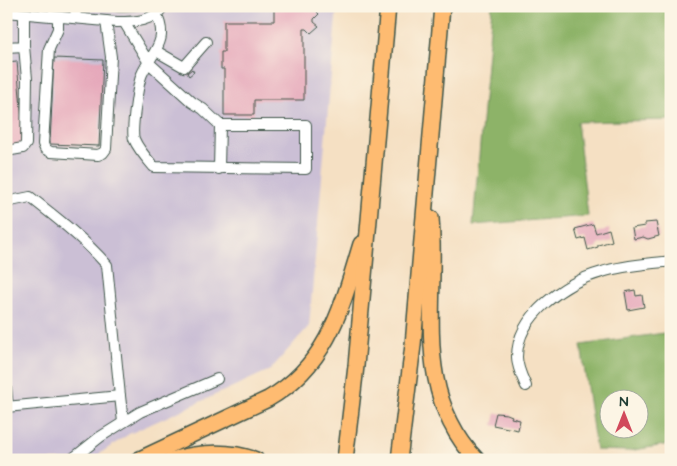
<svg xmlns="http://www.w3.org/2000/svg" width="677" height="466" viewBox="0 0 677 466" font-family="'Architects Daughter',sans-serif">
<rect width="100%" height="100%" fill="#fcf5e5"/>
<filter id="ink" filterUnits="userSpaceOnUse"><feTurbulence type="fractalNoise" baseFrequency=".02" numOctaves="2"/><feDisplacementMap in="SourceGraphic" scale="10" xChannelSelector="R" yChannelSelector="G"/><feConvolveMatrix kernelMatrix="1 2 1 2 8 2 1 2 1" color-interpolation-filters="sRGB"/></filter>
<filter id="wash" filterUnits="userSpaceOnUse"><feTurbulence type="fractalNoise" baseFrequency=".0096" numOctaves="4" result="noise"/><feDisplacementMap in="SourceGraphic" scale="20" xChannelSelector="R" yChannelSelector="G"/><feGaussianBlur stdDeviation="1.12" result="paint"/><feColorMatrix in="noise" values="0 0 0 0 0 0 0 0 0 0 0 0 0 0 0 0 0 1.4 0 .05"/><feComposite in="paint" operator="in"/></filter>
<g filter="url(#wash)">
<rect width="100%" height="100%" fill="#f5e0c3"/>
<polygon fill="#cbbfd5" points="6,6 337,6 309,326 270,370 129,434 90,460 6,460"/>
<g fill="#8db368" stroke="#56784e" fill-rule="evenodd">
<path d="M81,6H145C131,16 98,8 81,6Z"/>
<polygon points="492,6 671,6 671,120 577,122 588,216 473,225"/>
<path d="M671,332V444L628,451L596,450L581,345ZM610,398H640V428H610Z"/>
</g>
<g id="blocks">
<g fill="#e5a6b9">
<polygon points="274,6 314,6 314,9 319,14 314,19 314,22 319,26 311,33 307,29 304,29 304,100 254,100 254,115 224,115 224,69 221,69 221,52 224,52 224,21 274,21"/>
<polygon points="54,58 103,60 99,146 50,144"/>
<polygon points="17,61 24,145 6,147 6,62"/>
<polygon points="192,69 194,72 189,76 187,73"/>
<polygon points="656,222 659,236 648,239 643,237 634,239 632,228 645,226 645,223"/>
<polygon points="593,224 596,233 609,229 612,241 598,245 598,247 588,250 585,238 578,240 575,229"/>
<polygon points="635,290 636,296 642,295 644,307 628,310 625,292"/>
<polygon points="496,413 507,414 512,416 511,418 520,420 518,430 493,425"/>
</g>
</g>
</g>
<g filter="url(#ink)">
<use href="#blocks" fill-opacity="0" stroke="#3f5549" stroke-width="1"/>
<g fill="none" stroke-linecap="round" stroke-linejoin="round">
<g stroke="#3f5549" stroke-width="12">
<g id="minor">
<polyline points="75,6 76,18"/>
<path d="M6,12L117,22C135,22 152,22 164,6"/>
<polyline points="58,17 58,29 49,49 43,144 45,149 51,152 98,155 103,153 106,149 111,57 106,21"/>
<path d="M124,22L149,63L192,102L203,109L220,125H306V169L154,167C147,159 138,149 134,139C131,130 138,83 142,74C152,52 170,41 156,14"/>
<polyline points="6,47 24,46 24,14"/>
<polyline points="156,51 184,67 206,42"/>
<polyline points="6,151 23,148 26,144 27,79 24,46"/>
<polyline points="219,169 220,125"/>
<path d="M6,202L30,197C57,218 84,239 107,265L120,396"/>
<path d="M526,386C522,377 517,367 517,357C517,315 566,282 602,272C624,265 648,264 671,261"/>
<polyline points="6,387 8,407"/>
<polyline points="6,407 120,396 123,422"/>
<polyline points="71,460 100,437 140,412 217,379"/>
</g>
</g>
<g stroke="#3f5549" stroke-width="18">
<g id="highway">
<path d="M431,218C438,304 411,390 477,460"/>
<path d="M138,460L268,399C329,364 342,306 361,244"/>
<path d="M171,460C199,452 229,450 256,460"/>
<polyline points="345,460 356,366 388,6"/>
<polyline points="399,460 413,345 442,6"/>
</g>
</g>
<use href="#minor" stroke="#fff" stroke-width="10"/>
<use href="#highway" stroke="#febb71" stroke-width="15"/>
</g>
</g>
<rect width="677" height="466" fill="none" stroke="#fcf5e5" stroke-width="25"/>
<g transform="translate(624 414)"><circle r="24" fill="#fcf5e5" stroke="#a4ab9e"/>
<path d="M0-4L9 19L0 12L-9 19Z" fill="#d1495b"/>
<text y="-8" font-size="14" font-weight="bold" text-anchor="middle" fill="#1f3d34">N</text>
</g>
</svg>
